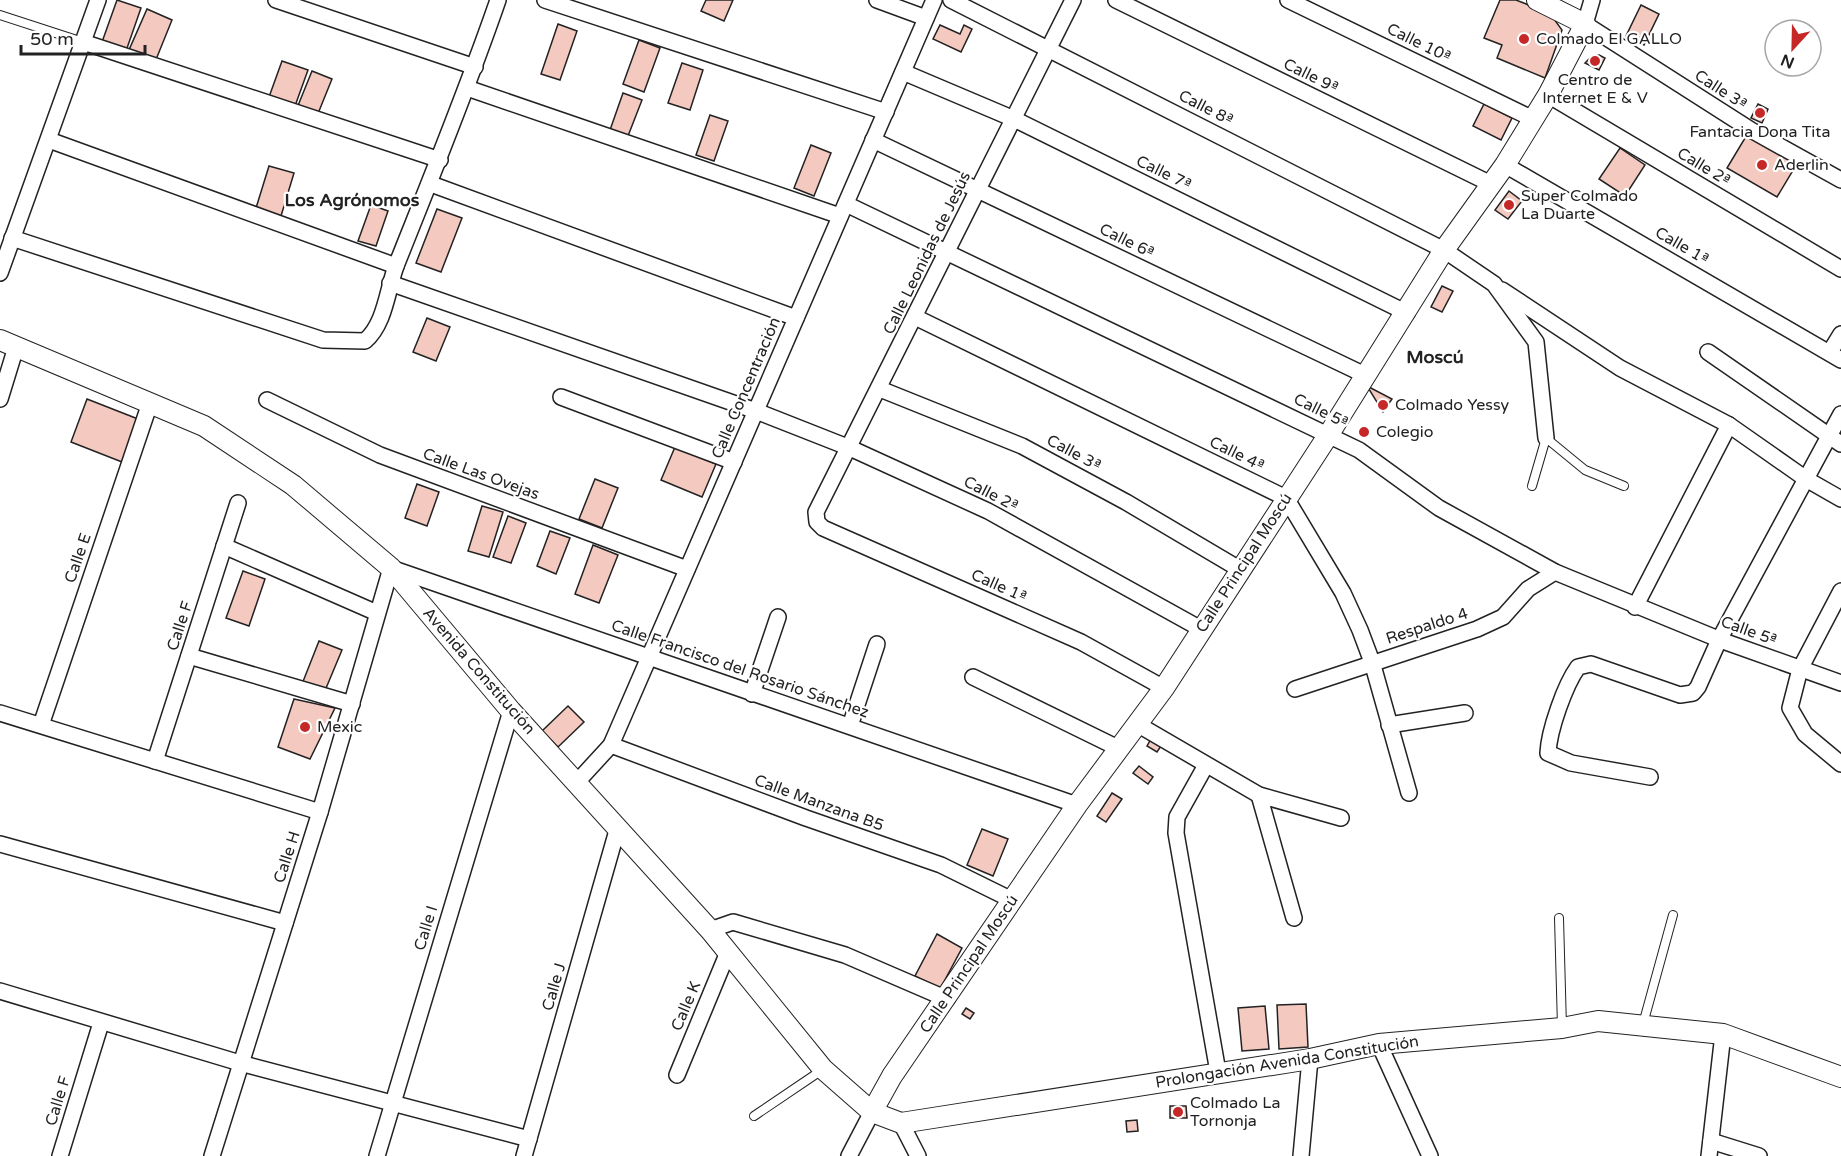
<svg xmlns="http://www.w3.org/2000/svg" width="1841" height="1156" viewBox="0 0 1841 1156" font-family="'Varela Round',sans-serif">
<rect width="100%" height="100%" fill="#fff"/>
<g fill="#f3c9c0" stroke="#222" stroke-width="1.5">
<polygon points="117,0 141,8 126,51 102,42"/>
<polygon points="706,0 733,0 724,21 701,11"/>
<polygon points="1500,0 1516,0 1544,11 1554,19 1562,30 1545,78 1497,58 1502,45 1484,38"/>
<polygon points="1641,5 1659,14 1644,45 1626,36"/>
<polygon points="147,9 172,20 155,62 129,50"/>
<polygon points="558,24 577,31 560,80 541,74"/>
<polygon points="940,25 960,34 964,25 972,29 961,52 933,39"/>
<polygon points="639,40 660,48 644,92 623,84"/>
<polygon points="1599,55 1605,58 1599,70 1585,63 1591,57"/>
<polygon points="282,61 308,70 295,106 269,97"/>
<polygon points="682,63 703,70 690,110 668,103"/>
<polygon points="312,71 332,79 317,116 297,108"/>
<polygon points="623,93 642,100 628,136 610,130"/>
<polygon points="1484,104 1512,118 1501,140 1473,126"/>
<polygon points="1758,104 1768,109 1762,123 1751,118"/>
<polygon points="710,115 728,121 714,161 696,155"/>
<polygon points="1748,133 1798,162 1777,197 1727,168"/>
<polygon points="811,145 831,153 814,196 794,188"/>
<polygon points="1620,148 1645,165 1625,196 1599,179"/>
<polygon points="269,166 294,173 281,216 256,208"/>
<polygon points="1509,191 1522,201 1508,219 1495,210"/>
<polygon points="371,205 388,211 376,246 358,241"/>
<polygon points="437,209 462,218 441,272 416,263"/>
<polygon points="1442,286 1453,291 1442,312 1431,307"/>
<polygon points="427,318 450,327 436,361 413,352"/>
<polygon points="1367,386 1392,399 1383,412"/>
<polygon points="87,399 138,419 122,462 71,442"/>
<polygon points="675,447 716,464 702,497 661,480"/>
<polygon points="595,479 618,488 602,528 579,519"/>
<polygon points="417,484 439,492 427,526 405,518"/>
<polygon points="482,506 503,512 489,557 468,551"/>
<polygon points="508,516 526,523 511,563 493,557"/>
<polygon points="550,531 570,538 556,574 537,566"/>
<polygon points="593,545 618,555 599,603 575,594"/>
<polygon points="243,571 265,579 249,626 226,618"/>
<polygon points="319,641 342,650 324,693 302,684"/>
<polygon points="294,699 335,708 310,759 278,747"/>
<polygon points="568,706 584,722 558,747 542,731"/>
<polygon points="1151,739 1161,746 1157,752 1147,746"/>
<polygon points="1139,766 1153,777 1148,784 1133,773"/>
<polygon points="1112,793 1122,799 1106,822 1097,816"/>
<polygon points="982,829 1008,839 993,876 967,865"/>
<polygon points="937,934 962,948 940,989 915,976"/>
<polygon points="1306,1004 1308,1047 1279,1049 1277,1005"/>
<polygon points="1265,1006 1269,1049 1242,1051 1238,1008"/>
<polygon points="966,1008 974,1013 970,1019 962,1014"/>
<polygon points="1170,1106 1186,1106 1187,1118 1170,1118"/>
<polygon points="1137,1120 1138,1131 1127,1132 1126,1121"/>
</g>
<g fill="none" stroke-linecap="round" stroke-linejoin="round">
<g stroke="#222" stroke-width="10">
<g id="service">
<polyline points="0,15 83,42"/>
<polyline points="1532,486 1546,438 1585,470 1624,486"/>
<polyline points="1559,918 1562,1027"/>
<polyline points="1643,1024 1673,915"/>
<polyline points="754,1116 822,1070"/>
</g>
</g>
<g stroke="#222" stroke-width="18">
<g id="minor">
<polyline points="276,0 475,67"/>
<polyline points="545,0 886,112"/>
<polyline points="877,0 926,18"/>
<polyline points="951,0 1444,250 1494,284 1536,342 1546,438"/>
<polyline points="1073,0 816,512 817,522 823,528 1081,642 1164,688"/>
<polyline points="1116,0 1491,184"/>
<polyline points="1288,0 1533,119"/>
<polyline points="1592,0 1585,24 1751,130 1841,180"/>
<polyline points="83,42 440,160"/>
<polyline points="903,72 1014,119 1407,313"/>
<polyline points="467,88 840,216"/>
<polyline points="1548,95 1841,269"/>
<polyline points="49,140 396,266"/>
<polyline points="873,140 1365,375"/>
<polyline points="1505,165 1841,360"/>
<polyline points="431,184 796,318"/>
<polyline points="846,204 1359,450 1439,508 1555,572 1723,641 1841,683"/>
<path d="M12,238L323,340L365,341C385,324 387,291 396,266C431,178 467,90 498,0"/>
<polyline points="0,273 98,0"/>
<polyline points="390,283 756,411 850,448 988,511 1201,629"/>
<polyline points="1502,290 1620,368 1729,425 1806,479 1841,499"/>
<polyline points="915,317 1286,498 1343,593 1360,630 1372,662 1409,793"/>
<polyline points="1708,352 1841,444"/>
<polyline points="1830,352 1841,334"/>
<polyline points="880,389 1022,446 1126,502 1241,570"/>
<polyline points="561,397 734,462"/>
<polyline points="0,399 16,347"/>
<polyline points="267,400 380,455 687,569"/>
<polyline points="224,546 377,613"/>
<polyline points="1841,591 1800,669 1790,708 1805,734 1841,764"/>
<polyline points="1635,607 1729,425"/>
<polyline points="189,656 352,704"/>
<polyline points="973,677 1120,749"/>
<polyline points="1295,689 1477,629 1503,617 1528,589 1555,572"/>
<polyline points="752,694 778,617"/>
<polyline points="0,713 320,812"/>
<polyline points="1137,724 1259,795 1341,818"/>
<polyline points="41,725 150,403"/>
<polyline points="1389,725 1465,713"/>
<polyline points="850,726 877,644"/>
<polyline points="611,745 806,818 941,865 1012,900"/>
<polyline points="155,761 238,503"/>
<polyline points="1206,765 1177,817 1176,833 1218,1072"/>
<path d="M1650,777L1571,763L1548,753C1549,730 1565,685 1578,667L1591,664L1680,695L1693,693L1698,687L1719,640L1841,414"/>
<polyline points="578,781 611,745 934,0"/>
<polyline points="1259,795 1294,918"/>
<polyline points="0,844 285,923"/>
<polyline points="710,930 733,922 845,955 947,999"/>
<polyline points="0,991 240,1063 529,1139"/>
<polyline points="1379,1044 1430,1156"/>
<polyline points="677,1075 728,952"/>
<polyline points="901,1123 918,1156"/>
<polyline points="1711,1141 1759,1156"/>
<polyline points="60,1156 101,1023"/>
<polyline points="212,1156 320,812 391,568 1077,805"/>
<polyline points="377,1156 511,711"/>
<polyline points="524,1156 618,827"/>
<polyline points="849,1156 872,1112"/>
<polyline points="1301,1156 1310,1059"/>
<polyline points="1709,1156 1723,1034"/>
</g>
</g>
<g stroke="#222" stroke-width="22">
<g id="tertiary">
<polyline points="0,340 204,426 293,485 391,568 511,711 710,930 823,1069 872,1112 901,1123 1310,1059 1379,1044 1562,1028 1598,1021 1723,1034 1841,1077"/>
<polyline points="872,1112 892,1076 1077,805 1164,688 1329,434 1444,250 1505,165 1548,95 1585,24 1537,0"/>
</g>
</g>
<use href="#service" stroke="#fff" stroke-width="8"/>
<use href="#minor" stroke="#fff" stroke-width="15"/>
<use href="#tertiary" stroke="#fff" stroke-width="20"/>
</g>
<g fill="#c62828" stroke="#fff" stroke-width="2">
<circle cx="1524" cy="39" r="6"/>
<circle cx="1595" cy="61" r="6"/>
<circle cx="1760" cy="113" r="6"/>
<circle cx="1762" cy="165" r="6"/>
<circle cx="1509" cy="205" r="6"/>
<circle cx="1383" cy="405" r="6"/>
<circle cx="1364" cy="432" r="6"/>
<circle cx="305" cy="727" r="6"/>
<circle cx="1178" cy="1112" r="6"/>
</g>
<g text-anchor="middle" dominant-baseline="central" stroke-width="4.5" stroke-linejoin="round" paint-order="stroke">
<g font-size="16" fill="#222" stroke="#fff" text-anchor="start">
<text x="1536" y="39">Colmado El GALLO</text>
<text x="1595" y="80" text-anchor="middle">Centro de<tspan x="1595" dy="18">Internet E &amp; V</tspan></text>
<text x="1760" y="132" text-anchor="middle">Fantacia Dona Tita</text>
<text x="1774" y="165">Aderlin</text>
<text x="1521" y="196">Super Colmado<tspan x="1521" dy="18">La Duarte</tspan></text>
<text x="1395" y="405">Colmado Yessy</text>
<text x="1376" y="432">Colegio</text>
<text x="317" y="727">Mexic</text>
<text x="1190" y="1103">Colmado La<tspan x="1190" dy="18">Tornonja</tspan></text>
</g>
<g font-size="16" fill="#222" stroke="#fff">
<text transform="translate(1419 43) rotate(26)">Calle 10ª</text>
<text transform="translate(1311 76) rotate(26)">Calle 9ª</text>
<text transform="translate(1721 90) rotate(33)">Calle 3ª</text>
<text transform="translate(1206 108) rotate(27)">Calle 8ª</text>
<text transform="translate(1704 167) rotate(31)">Calle 2ª</text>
<text transform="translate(1164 173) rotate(26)">Calle 7ª</text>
<text transform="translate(1127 241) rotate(26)">Calle 6ª</text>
<text transform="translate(1682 246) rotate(30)">Calle 1ª</text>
<text transform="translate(927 253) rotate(-64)">Calle Leonidas de Jesús</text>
<text transform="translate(746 388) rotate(-67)">Calle Concentración</text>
<text transform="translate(1321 411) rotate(26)">Calle 5ª</text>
<text transform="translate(1074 453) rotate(28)">Calle 3ª</text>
<text transform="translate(1237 454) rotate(26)">Calle 4ª</text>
<text transform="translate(481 474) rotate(20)">Calle Las Ovejas</text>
<text transform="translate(991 494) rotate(27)">Calle 2ª</text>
<text transform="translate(78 558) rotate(-71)">Calle E</text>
<text transform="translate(1244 563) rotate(-57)">Calle Principal Moscú</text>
<text transform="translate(999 586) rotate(24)">Calle 1ª</text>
<text transform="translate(180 626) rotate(-72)">Calle F</text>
<text transform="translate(1427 626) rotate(-18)">Respaldo 4</text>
<text transform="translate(1749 631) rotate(20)">Calle 5ª</text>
<text transform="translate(740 669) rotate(19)">Calle Francisco del Rosario Sánchez</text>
<text transform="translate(479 671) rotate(49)">Avenida Constitución</text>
<text transform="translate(819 803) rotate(20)">Calle Manzana B5</text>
<text transform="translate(287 857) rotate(-72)">Calle H</text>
<text transform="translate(426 928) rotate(-73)">Calle I</text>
<text transform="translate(969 964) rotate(-56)">Calle Principal Moscú</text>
<text transform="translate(554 987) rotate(-74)">Calle J</text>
<text transform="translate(686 1006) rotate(-67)">Calle K</text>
<text transform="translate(1287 1062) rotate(-9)">Prolongación Avenida Constitución</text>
<text transform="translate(58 1101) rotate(-73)">Calle F</text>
</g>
<g font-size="18" font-weight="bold" fill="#222" stroke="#fff">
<text x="352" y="200">Los Agrónomos</text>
<text x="1435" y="357">Moscú</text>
</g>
</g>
<g transform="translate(1793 48) rotate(202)"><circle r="28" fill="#ffffff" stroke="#a7a7a7" stroke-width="1.5"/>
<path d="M0-4.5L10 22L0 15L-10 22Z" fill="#c62828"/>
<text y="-9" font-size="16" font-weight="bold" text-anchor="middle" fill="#222222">N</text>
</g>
<path d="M21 45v9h124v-9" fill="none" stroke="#222222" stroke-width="3"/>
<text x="30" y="45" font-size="18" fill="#222222" stroke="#ffffff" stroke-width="4.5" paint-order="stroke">50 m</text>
</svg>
